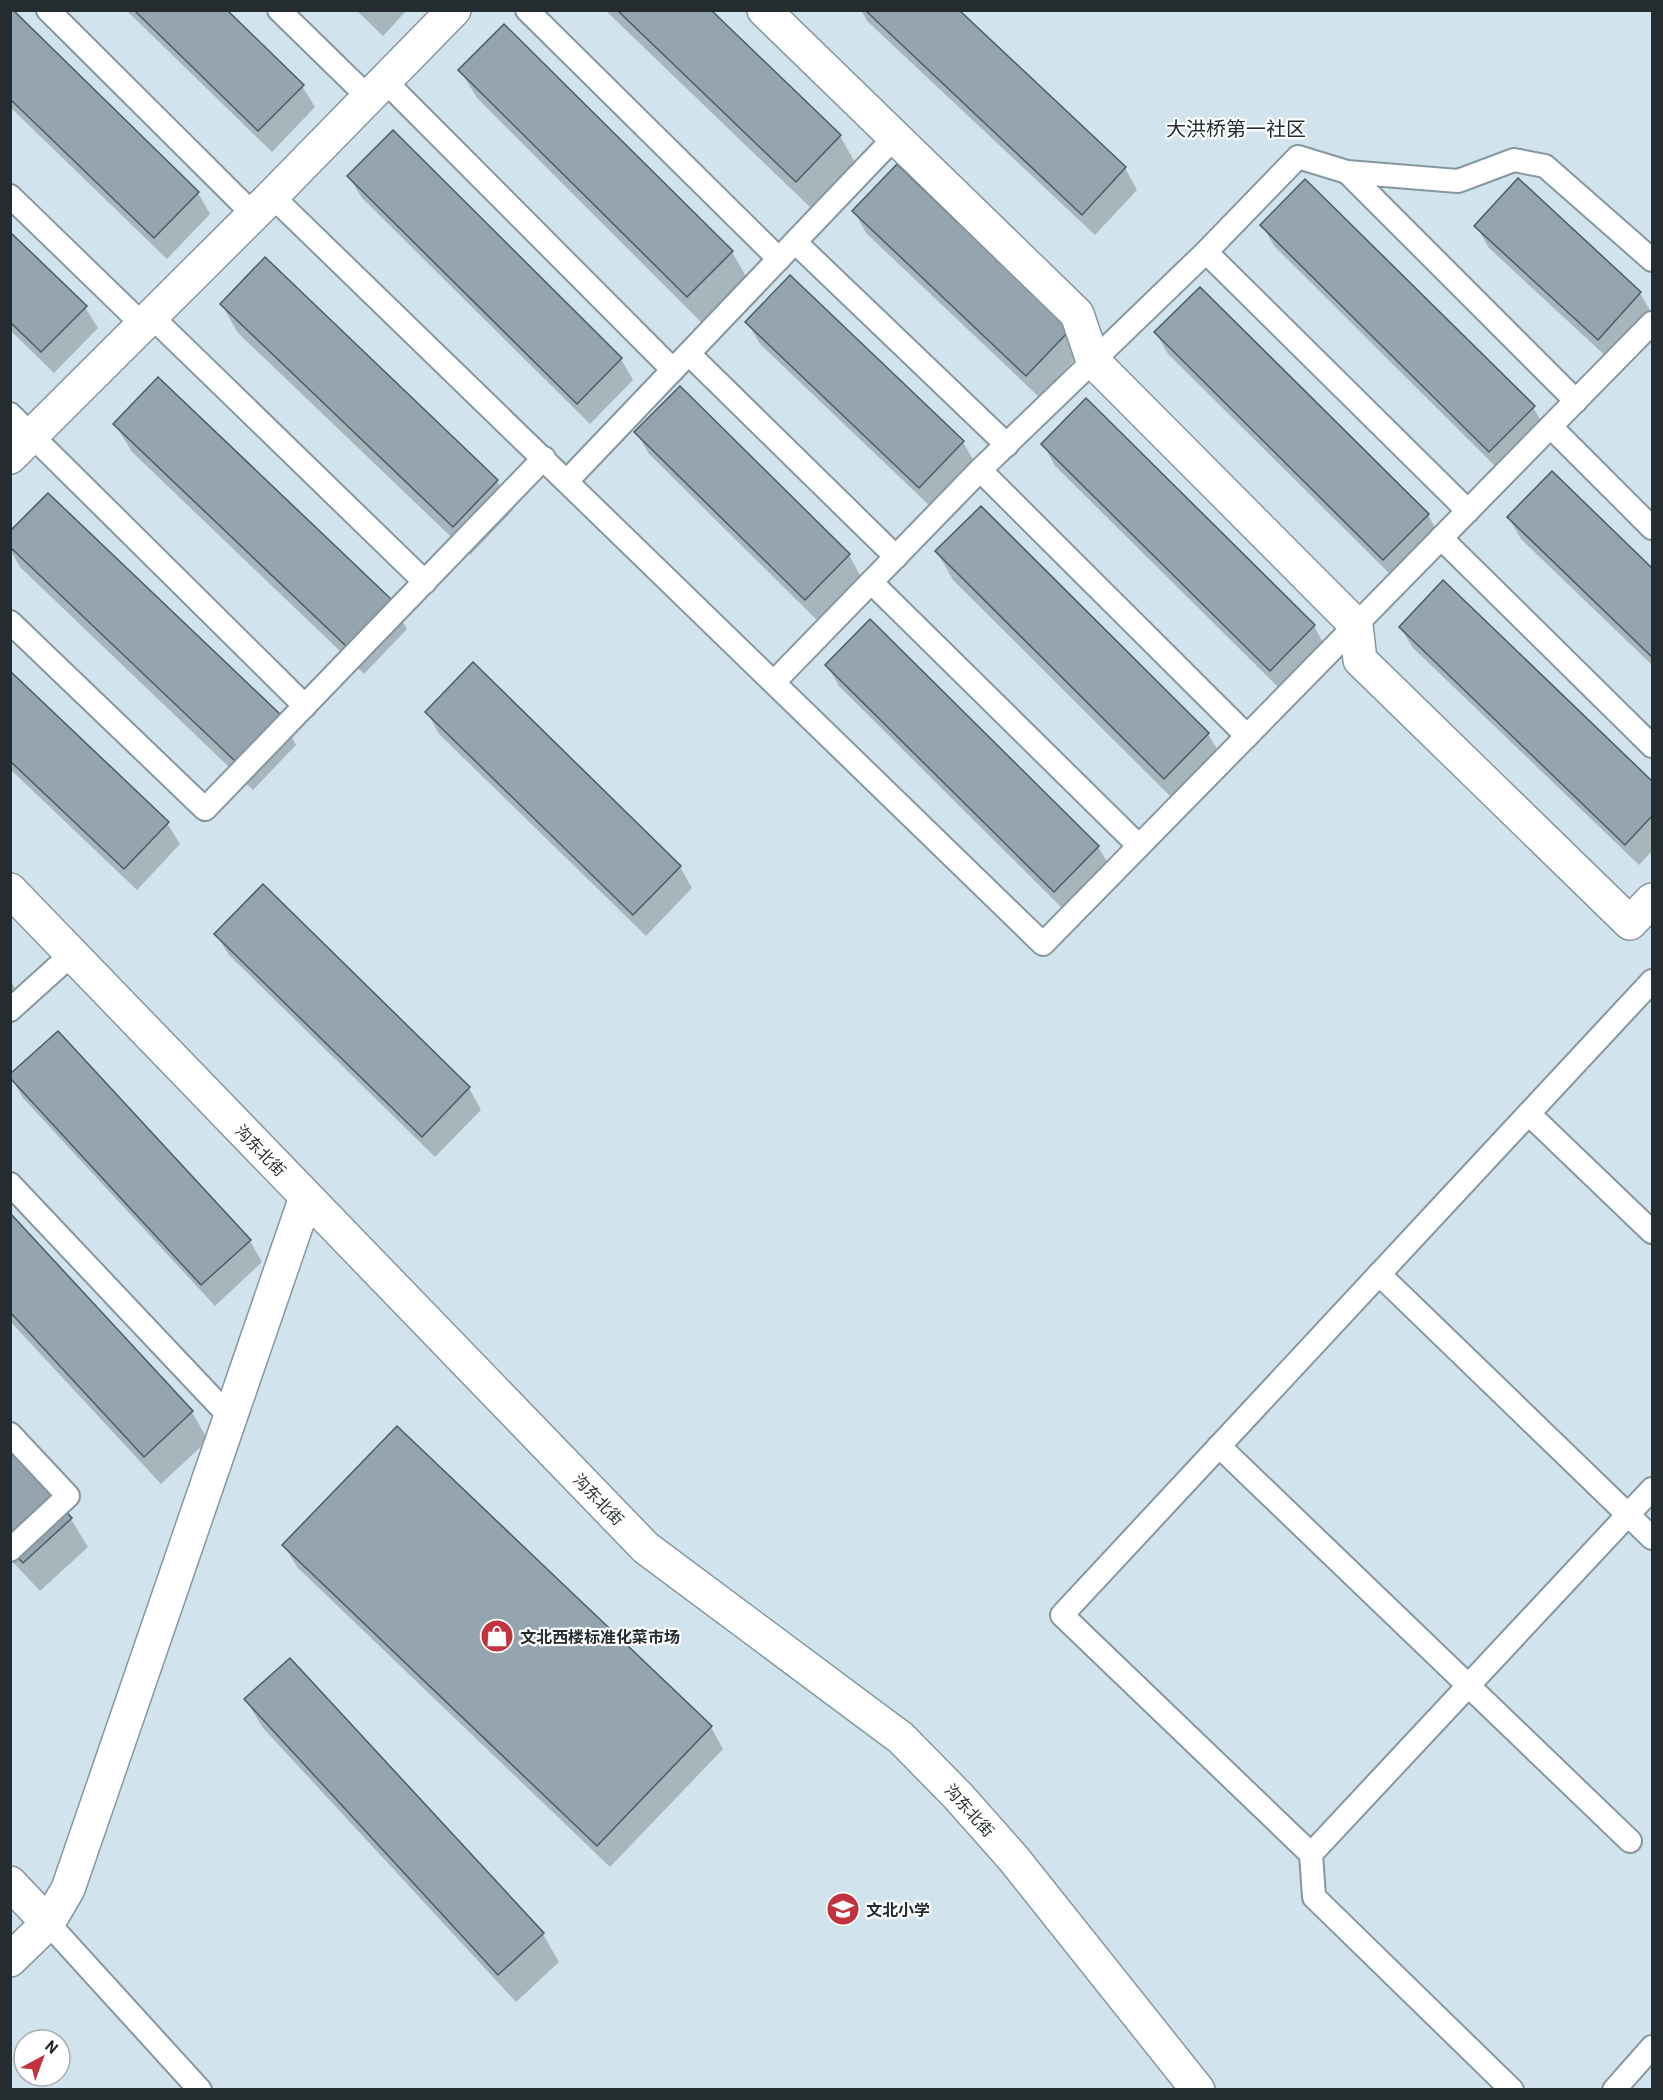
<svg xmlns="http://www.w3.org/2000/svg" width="1663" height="2100" viewBox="0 0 1663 2100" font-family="Barlow,'Noto Sans SC',sans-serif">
<rect width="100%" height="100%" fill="#d1e4ed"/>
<g fill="#0003">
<polygon points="10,10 198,193 210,214 167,259 10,107"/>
<polygon points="126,10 225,10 302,86 315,107 272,152"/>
<polygon points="356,10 407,10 383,36"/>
<polygon points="605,10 709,10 840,136 856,164 813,210"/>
<polygon points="861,10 957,10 1125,168 1137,190 1095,235 867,21"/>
<polygon points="460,70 732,252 748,280 704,325 477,98"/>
<polygon points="349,177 621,359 633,380 590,424 362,198"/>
<polygon points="1518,180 1640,293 1652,314 1611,361 1489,248 1476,226"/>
<polygon points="854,211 1069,331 1082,352 1039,397 866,233"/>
<polygon points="1262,225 1533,407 1546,429 1502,473 1275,247"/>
<polygon points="10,234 85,307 98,328 54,373 10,330"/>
<polygon points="265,260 497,481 513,510 470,555 238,333 222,305"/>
<polygon points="747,322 963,442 975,463 932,508 760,344"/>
<polygon points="1156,333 1428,515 1440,536 1396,580 1168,354"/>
<polygon points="680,388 849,555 861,577 818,621 649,454 636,432"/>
<polygon points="1086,400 1314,626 1326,648 1283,692 1055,466 1043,444"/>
<polygon points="115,424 391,601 407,629 364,674 132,452"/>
<polygon points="1552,473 1652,570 1652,665 1521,539 1509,518"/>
<polygon points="981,508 1208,734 1225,762 1181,807 953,580 937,552"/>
<polygon points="10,534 280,716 296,745 253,790 21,568 10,550"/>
<polygon points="1443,583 1652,783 1652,851 1639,865 1413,648 1400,627"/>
<polygon points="827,665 1098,847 1111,868 1067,913 839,686"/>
<polygon points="10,673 167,823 180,844 137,890 10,769"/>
<polygon points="427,712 680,867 692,888 646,936 439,734"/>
<polygon points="263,886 469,1088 481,1110 435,1157 229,955 216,934"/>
<polygon points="10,980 20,997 10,1007"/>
<polygon points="10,1076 250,1241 262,1262 215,1306 23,1098"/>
<polygon points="10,1216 192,1412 208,1440 161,1484 10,1321"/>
<polygon points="10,1453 71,1519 88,1547 40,1591 10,1559"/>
<polygon points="284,1545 711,1727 723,1749 610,1867 297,1567"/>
<polygon points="246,1700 543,1934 559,1962 516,2002 263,1728"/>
</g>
<g fill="#94a5af" stroke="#4c5c64" stroke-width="1.5">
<polygon points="10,10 13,10 199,192 154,238 10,99"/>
<polygon points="134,10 227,10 304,85 258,131"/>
<polygon points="617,10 711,10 841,135 796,182"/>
<polygon points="865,10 959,10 1126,167 1082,215"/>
<polygon points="504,24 733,251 687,297 458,70"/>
<polygon points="393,130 622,358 577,404 347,176"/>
<polygon points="897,164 1070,330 1026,376 852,211"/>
<polygon points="1518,178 1641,292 1598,340 1474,226"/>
<polygon points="1305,179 1535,406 1489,452 1260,225"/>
<polygon points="10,232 87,306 41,352 10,322"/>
<polygon points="265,257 498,480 453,527 220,304"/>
<polygon points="790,275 964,441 919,488 745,322"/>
<polygon points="1200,287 1429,514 1383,560 1154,332"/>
<polygon points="158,377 392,600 347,647 113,424"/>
<polygon points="680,386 850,554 805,600 634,432"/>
<polygon points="1086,398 1315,625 1270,671 1041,444"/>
<polygon points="1552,471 1652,568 1652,657 1507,517"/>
<polygon points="48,493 281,715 236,762 10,547 10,531"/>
<polygon points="981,506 1209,733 1164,779 935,551"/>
<polygon points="1443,580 1652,781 1652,816 1625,845 1399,627"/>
<polygon points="870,619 1099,846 1054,892 825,665"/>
<polygon points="473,662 681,866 633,915 425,712"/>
<polygon points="10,671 169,822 124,869 10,761"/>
<polygon points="263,884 470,1087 422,1137 214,934"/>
<polygon points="58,1031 251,1240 201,1285 10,1078 10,1074"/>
<polygon points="10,1213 193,1411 144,1457 10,1312"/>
<polygon points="397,1426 712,1726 597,1846 282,1545"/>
<polygon points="10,1451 72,1518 23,1563 10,1550"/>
<polygon points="290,1658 544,1933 498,1975 244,1699"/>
</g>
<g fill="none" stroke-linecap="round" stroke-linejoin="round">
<g stroke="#8597a0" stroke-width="26">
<g id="service">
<polyline points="48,10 253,214"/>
<polyline points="279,10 368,97"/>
<polyline points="527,10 779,259"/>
<polyline points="385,81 673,370"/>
<polyline points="1347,172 1576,401"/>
<polyline points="10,196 142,324"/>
<polyline points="272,196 1043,944 1652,323"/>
<polyline points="795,242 1007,445"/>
<polyline points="1206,252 1468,511"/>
<polyline points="151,316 425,582"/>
<polyline points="689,354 896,557"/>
<polyline points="10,414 305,706"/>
<polyline points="1551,427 1652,528"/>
<polyline points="980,470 1247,736"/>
<polyline points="567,481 895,137"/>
<polyline points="1441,538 1652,746"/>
<polyline points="871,582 1139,846"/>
<polyline points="10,622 205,809 544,458"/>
<polyline points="774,682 980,470 1206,252 1298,157 1347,172 1458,181 1514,160 1545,166 1652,260"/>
<polyline points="10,1010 72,954"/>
<polyline points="1529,1114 1652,1232"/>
<polyline points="10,1184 230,1417"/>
<polyline points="1379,1274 1652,1538"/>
<polyline points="10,1434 68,1496 10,1550"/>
<polyline points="1219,1446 1630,1841"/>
<polyline points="1311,1854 1652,1489"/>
<polyline points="48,1923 200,2090"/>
<polyline points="1512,2090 1314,1897 1311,1854 1062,1615 1652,981"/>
<polyline points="1614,2090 1652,2047"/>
</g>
</g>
<g stroke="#8597a0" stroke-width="36">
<g id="minor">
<polyline points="764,10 1077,314 1093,361 1356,625 1360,660 1630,923 1652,900"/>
<polyline points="10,457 272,196 454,10"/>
<polyline points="10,890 646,1548 901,1738 958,1796 1013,1858 1198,2090"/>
<polyline points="10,1883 48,1923"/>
<polyline points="10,1960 48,1923 68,1889 306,1197"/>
</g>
</g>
<use href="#service" stroke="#fff" stroke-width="22"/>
<use href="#minor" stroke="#fff" stroke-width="33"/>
</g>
<defs>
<g id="shop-disc" transform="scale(1.725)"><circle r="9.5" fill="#c3333f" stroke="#fff"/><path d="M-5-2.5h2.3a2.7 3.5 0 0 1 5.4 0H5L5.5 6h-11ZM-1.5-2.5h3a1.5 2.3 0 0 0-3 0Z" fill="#fff"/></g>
<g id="school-disc" transform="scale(1.725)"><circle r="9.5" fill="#c3333f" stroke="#fff"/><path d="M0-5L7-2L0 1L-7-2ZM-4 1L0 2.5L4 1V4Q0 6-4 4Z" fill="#fff"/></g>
</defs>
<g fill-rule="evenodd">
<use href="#shop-disc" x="497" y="1636"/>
<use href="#school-disc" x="843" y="1909"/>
</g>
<g text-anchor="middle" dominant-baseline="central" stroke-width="4.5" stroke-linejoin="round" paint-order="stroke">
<g font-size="16" fill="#252c30" stroke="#fff">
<text transform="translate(261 1150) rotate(46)">沟东北街</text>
<text transform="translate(599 1499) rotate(46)">沟东北街</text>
<text transform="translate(970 1810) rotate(48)">沟东北街</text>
</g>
<g font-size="16" font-weight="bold" fill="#252c30" stroke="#fff" text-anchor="start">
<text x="520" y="1636">文北西楼标准化菜市场</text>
<text x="866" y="1909">文北小学</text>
</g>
<g font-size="20" fill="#252c30" stroke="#fff">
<text x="1236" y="128">大洪桥第一社区</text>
</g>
</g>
<rect width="1663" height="2100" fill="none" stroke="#252c30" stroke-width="24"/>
<g transform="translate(42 2058) rotate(41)"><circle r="28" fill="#ffffff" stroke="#a8abac" stroke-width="1.5"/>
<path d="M0-4.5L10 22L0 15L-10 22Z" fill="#c3333f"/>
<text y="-9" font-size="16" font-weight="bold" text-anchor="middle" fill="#252c30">N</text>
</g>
</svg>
